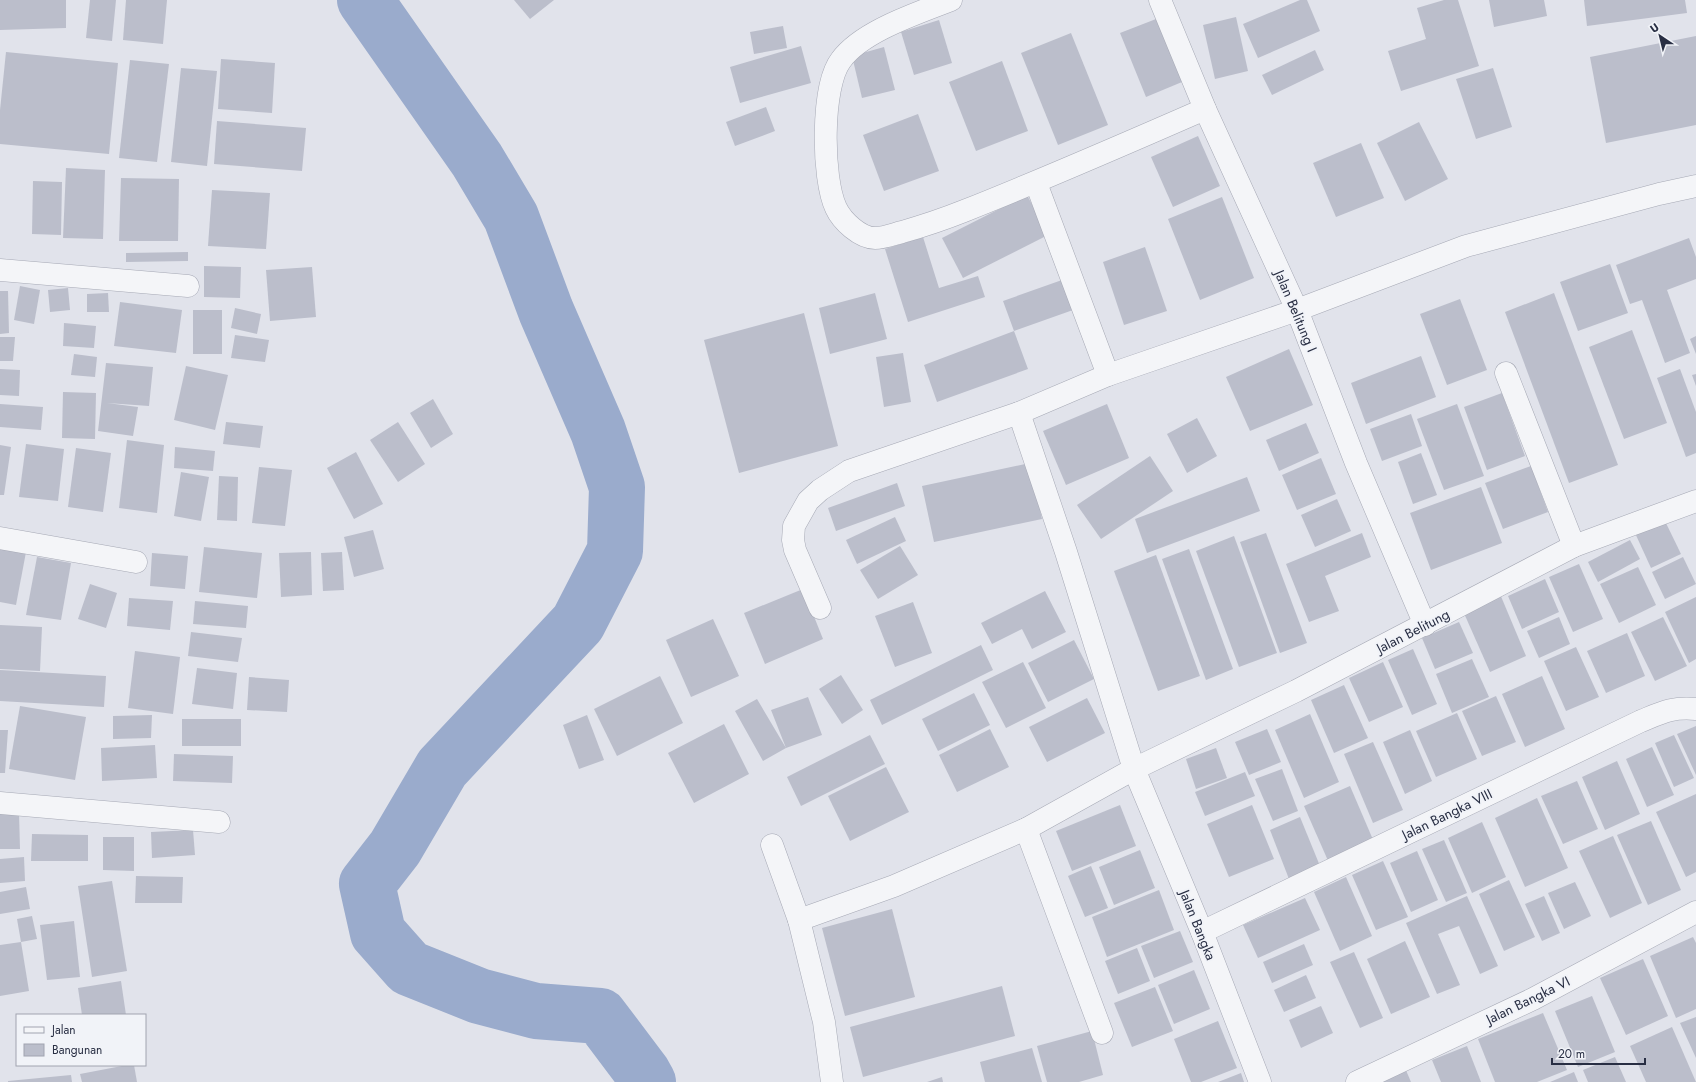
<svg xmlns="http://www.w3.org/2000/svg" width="1696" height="1082" viewBox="0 0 1696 1082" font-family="Jost,sans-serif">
<rect width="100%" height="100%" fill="#e1e3eb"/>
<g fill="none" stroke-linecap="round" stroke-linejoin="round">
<polyline stroke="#9aabcc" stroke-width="56" points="365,0 477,160 511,217 546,311 598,431 617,487 615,551 578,623 442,768 395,848 367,884 378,933 409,968 479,996 536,1011 600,1016 643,1073 648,1082"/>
</g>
<g fill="#bbbecb">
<polygon points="0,0 66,0 66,28 0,30"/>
<polygon points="90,0 116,0 112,41 86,38"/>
<polygon points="126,0 167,0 163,44 123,40"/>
<polygon points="514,0 554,0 530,19"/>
<polygon points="1300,0 1307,0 1320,31 1258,58 1243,24"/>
<polygon points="1444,0 1458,0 1479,66 1401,91 1388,51 1426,39 1417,8"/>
<polygon points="1489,0 1544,0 1547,16 1494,27"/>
<polygon points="1584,0 1685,0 1687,13 1587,26"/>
<polygon points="1236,17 1248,71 1215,79 1203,25"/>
<polygon points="1156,19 1182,82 1146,97 1120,33"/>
<polygon points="939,20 952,63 914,75 901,32"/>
<polygon points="783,26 787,48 754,54 750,32"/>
<polygon points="1071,33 1108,125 1058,145 1021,53"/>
<polygon points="1696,36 1696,125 1606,143 1590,57"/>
<polygon points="801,46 811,83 740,103 730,67"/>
<polygon points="884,47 895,90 862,98 852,56"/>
<polygon points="1315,50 1324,70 1272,95 1262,75"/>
<polygon points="6,52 118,63 109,154 0,144 0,110"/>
<polygon points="221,59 275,63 272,113 218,109"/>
<polygon points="130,60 169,64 157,162 119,158"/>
<polygon points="1002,61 1028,131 976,151 949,82"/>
<polygon points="181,68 217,71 207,166 171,162"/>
<polygon points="1493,68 1512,127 1476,139 1456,79"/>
<polygon points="766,107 775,131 735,146 726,122"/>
<polygon points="918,114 939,171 884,191 863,135"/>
<polygon points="217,121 306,128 302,171 214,164"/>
<polygon points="1419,122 1448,179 1405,201 1377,143"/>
<polygon points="1198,136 1220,186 1173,207 1151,157"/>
<polygon points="1361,143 1384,198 1336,217 1313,163"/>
<polygon points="66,168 105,170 103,239 63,238"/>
<polygon points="121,178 179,179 178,241 119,241"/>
<polygon points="33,181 62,182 61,235 32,234"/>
<polygon points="212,190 270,193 266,249 208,246"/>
<polygon points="1027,195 1048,235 963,278 942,238"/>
<polygon points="1222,197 1254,278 1200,300 1168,219"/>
<polygon points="923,237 939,288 978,276 985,297 908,322 885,249"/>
<polygon points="1689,238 1696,257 1696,279 1667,290 1690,353 1665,363 1642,300 1630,304 1616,265"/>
<polygon points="1145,247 1167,311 1124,325 1103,262"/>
<polygon points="188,252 188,261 126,262 126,253"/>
<polygon points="1610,264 1628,313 1578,331 1560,282"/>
<polygon points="204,266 241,267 240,298 204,297"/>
<polygon points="312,267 316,317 270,321 266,270"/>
<polygon points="1062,280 1073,310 1014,331 1028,369 937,402 924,365 1014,331 1003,301"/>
<polygon points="20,286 40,290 34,324 14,320"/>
<polygon points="68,288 70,310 50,312 48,290"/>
<polygon points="0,291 8,291 9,333 0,334"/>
<polygon points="108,293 109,312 87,312 87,294"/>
<polygon points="875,293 887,339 830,354 819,308"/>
<polygon points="1554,293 1618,465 1569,483 1505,312"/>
<polygon points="1460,299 1487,370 1447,385 1420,314"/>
<polygon points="120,302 182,310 176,353 114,346"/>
<polygon points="235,308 261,314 257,334 231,328"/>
<rect x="193" y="310" width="29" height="44"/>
<polygon points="804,313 838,446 739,473 704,340"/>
<polygon points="64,323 96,326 94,348 63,346"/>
<polygon points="1632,330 1667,423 1624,439 1589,347"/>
<polygon points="235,335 269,340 265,362 231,358"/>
<polygon points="1696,336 1696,354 1690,339"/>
<polygon points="0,337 15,337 13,361 0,361"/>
<polygon points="1289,349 1313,405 1250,431 1226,377"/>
<polygon points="903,353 911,402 884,407 876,357"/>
<polygon points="74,354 97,357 95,377 71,375"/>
<polygon points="1421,356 1436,397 1366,424 1351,383"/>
<polygon points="106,363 153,367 149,406 107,403 138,407 133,436 98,431"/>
<polygon points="186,366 228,375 215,430 174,420"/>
<polygon points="0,369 20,370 19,396 0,395"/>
<polygon points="1680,369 1696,412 1696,453 1686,457 1657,378"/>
<polygon points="1696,374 1696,386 1692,375"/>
<polygon points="63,392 96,393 95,439 62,438"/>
<polygon points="1502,393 1525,456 1487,470 1464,407"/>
<polygon points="433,399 453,434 431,448 410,413"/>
<polygon points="0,404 43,407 41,430 0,427"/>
<polygon points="1107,404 1129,458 1066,485 1043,431"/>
<polygon points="1457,404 1484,476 1444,490 1417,419"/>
<polygon points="1411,414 1422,446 1382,461 1370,429"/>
<polygon points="1197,418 1217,456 1187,473 1167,434"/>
<polygon points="226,422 263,426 260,448 223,444"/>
<polygon points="398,422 425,464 398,482 370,440"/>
<polygon points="1306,423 1319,453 1279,471 1266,440"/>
<polygon points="127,440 164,445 157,513 119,508"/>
<polygon points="26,444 64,449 58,501 19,497"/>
<polygon points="0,445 11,447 4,495 0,495"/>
<polygon points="175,447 215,451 213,471 174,468"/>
<polygon points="76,448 111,453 103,512 68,507"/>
<polygon points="356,452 383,504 354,519 327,468"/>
<polygon points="1421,453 1437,495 1413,504 1398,462"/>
<polygon points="1150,456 1173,491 1101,539 1077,505"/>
<polygon points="1321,458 1336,494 1297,510 1282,475"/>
<polygon points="1030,463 1042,519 934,542 922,486"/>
<polygon points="1531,466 1548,512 1503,529 1485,483"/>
<polygon points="259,467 292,470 285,526 252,523"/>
<polygon points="181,472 209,477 201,521 174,516"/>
<polygon points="219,476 238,477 237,521 217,520"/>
<polygon points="1247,477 1260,511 1147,553 1135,519"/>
<polygon points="897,483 905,506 836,531 828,508"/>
<polygon points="1481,487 1502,543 1431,570 1410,513"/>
<polygon points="1337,499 1351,531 1315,547 1301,515"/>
<polygon points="895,517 906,541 857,564 846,540"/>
<polygon points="1664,519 1681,554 1651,568 1635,533"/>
<polygon points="373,530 384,569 354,577 344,537"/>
<polygon points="1266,533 1307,643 1280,653 1240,542"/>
<polygon points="1362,533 1371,557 1325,576 1339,611 1309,622 1286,564"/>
<polygon points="1234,536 1277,653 1239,667 1196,551"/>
<polygon points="1630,540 1640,559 1598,582 1588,562"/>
<polygon points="900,546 918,575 878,599 860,570"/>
<polygon points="204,547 262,553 257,598 199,592"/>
<polygon points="0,548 26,552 16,605 0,602"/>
<polygon points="1189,549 1233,669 1206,680 1162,559"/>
<polygon points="311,552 312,595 281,597 279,553"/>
<polygon points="342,552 344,590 323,591 321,553"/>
<polygon points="152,553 188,556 185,589 150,586"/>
<polygon points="1156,555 1200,676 1158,691 1114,571"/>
<polygon points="37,557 71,563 61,620 26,615"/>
<polygon points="1683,557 1696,584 1665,599 1652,572"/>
<polygon points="1579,564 1603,619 1573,632 1549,577"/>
<polygon points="1638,567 1656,605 1619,623 1600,584"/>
<polygon points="1545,579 1559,612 1522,629 1508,596"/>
<polygon points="90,584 117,593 106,628 78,619"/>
<polygon points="803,589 823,639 765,664 744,613"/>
<polygon points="1045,591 1066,632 1032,649 1022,629 992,644 981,623"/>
<polygon points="1500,594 1526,656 1490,672 1463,611"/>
<polygon points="1696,597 1696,659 1689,663 1665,612"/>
<polygon points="129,598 173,601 170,630 127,626"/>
<polygon points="195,601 248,606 246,628 193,624"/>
<polygon points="913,602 932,653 895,667 875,616"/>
<polygon points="1559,617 1570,644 1539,658 1527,631"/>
<polygon points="1663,617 1687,666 1655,681 1631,632"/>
<polygon points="713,619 739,676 691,697 666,640"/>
<polygon points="1459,622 1473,653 1435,669 1422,638"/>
<polygon points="0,625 42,627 40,671 0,669"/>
<polygon points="191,632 242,638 238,662 188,656"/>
<polygon points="1627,633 1645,676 1606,693 1587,651"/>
<polygon points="1074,640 1094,679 1048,702 1028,663"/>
<polygon points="981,645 993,670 882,725 870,700"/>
<polygon points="1576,647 1599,697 1566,711 1544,661"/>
<polygon points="1413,649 1437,704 1412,715 1388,660"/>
<polygon points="135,651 180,657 173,714 128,708"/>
<polygon points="1472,659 1489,697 1452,713 1436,674"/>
<polygon points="1023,662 1046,708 1006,728 982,682"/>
<polygon points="1383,662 1403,707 1369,722 1349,678"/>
<polygon points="197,668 237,673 233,709 192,704"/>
<polygon points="0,670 106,676 104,707 0,701"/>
<polygon points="841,675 863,710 842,724 819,689"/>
<polygon points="660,676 683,723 617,756 594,709"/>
<polygon points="1542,676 1565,729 1525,747 1502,694"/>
<polygon points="249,677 289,680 287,712 247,710"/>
<polygon points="1344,685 1368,738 1334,753 1311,700"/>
<polygon points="974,693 990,725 938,751 922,719"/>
<polygon points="1496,696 1516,742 1482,756 1462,711"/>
<polygon points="808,697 822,735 786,748 763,761 735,711 757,699 786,748 771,710"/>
<polygon points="1087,698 1105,733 1047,762 1029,727"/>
<polygon points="20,706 86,717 75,780 9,769"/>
<polygon points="1457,713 1477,759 1436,777 1416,731"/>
<polygon points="1310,714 1339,782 1304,798 1275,730"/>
<polygon points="152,715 151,738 113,739 113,716"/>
<polygon points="587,715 604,760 579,769 563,725"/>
<rect x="182" y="719" width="59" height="27"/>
<polygon points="724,724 749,774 694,803 668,753"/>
<polygon points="1696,726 1696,775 1677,734"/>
<polygon points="990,729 1009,767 957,792 939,755"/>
<polygon points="1267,729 1281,762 1249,775 1235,742"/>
<polygon points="0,730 8,730 5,773 0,773"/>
<polygon points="1410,730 1432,781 1405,794 1383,742"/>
<polygon points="870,735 885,764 801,806 787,777"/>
<polygon points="1674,735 1694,778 1674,787 1655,743"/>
<polygon points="1373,742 1403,810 1373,823 1344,754"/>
<polygon points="155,745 157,778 102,781 101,748"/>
<polygon points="1652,747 1674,795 1647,807 1626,759"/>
<polygon points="1216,748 1227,778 1196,789 1186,759"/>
<polygon points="174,754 233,756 232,783 173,781"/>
<polygon points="1617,761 1640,814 1605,830 1582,777"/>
<polygon points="886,767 909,812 850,841 828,796"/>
<polygon points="1282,769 1298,811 1273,821 1255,779"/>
<polygon points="1245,772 1255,796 1205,816 1195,792"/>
<polygon points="1577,781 1598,829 1563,844 1541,796"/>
<polygon points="1350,786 1374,842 1329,863 1304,806"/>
<polygon points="1696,794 1696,872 1686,877 1656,812"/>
<polygon points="1537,798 1568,868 1525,887 1495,818"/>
<polygon points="1120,805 1136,846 1072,871 1056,831"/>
<polygon points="1252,805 1274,859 1229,877 1207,824"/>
<polygon points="0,812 19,812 20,849 0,849"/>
<polygon points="1300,817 1320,866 1289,879 1270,830"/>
<polygon points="1651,821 1681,890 1648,905 1617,835"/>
<polygon points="1482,822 1506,877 1472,893 1448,838"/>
<polygon points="193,830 195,855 152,858 151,832"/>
<polygon points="32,834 88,835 88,861 31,861"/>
<polygon points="1613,836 1642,903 1610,918 1579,851"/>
<polygon points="103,837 134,837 134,871 103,870"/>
<polygon points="1444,840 1467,893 1446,902 1422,849"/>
<polygon points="1140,850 1155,888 1114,905 1099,867"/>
<polygon points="1417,851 1438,900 1411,912 1390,863"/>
<polygon points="24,857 25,881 0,883 0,859"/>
<polygon points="1383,861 1408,917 1376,930 1352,875"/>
<polygon points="1091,866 1108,908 1085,917 1068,876"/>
<polygon points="136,876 183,877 182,903 135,903"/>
<polygon points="1346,877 1372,936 1340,951 1314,892"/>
<polygon points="1509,880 1535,937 1504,951 1479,894"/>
<polygon points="112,881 127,971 92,977 78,886"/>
<polygon points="1575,882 1591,916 1564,929 1548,893"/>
<polygon points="26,887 30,909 0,914 0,892"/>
<polygon points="1159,890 1174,930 1107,957 1092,917"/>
<polygon points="1467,896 1498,966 1480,974 1459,926 1438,934 1460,985 1437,994 1406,923"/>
<polygon points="1544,896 1560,933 1542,941 1525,904"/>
<polygon points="1305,898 1320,930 1258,958 1243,925"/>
<polygon points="892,909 915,997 845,1016 822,928"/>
<polygon points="32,916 37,939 21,942 17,919"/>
<polygon points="74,921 80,977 47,980 40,925"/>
<polygon points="1180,931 1193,962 1154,978 1141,946"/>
<polygon points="1693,937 1696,943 1696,1009 1676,1018 1650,956"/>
<polygon points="1405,941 1430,997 1391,1014 1367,959"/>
<polygon points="21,942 29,991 0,996 0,945"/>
<polygon points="1304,944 1313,965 1272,983 1263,962"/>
<polygon points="1137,948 1150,981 1118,994 1105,961"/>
<polygon points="1354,952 1383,1018 1360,1028 1330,962"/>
<polygon points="1643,959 1668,1016 1626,1035 1600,978"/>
<polygon points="1194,970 1210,1009 1174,1024 1158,985"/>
<polygon points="1306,975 1316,998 1284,1012 1274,990"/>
<polygon points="121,981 126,1015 82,1015 78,988"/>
<polygon points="1002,986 1015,1036 863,1077 850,1027"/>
<polygon points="1155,987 1173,1031 1132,1047 1114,1003"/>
<polygon points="1592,996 1615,1052 1578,1067 1555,1011"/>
<polygon points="1321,1006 1333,1033 1301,1048 1289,1020"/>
<polygon points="1543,1013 1567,1070 1537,1082 1495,1082 1478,1039"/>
<polygon points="1696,1017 1696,1058 1680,1023"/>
<polygon points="1218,1021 1237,1068 1201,1082 1191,1082 1174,1039"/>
<polygon points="1672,1027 1696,1082 1646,1082 1630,1046"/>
<polygon points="1092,1031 1103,1075 1079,1082 1047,1082 1037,1046"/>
<polygon points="1467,1046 1481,1082 1441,1082 1432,1060"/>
<polygon points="1032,1048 1042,1082 985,1082 980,1062"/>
<polygon points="1615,1057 1626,1082 1588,1082 1583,1070"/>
<polygon points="127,1065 134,1065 137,1082 82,1082 80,1074"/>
<polygon points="1405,1068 1411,1082 1372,1082"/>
<polygon points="1574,1072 1578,1082 1550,1082"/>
<polygon points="1241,1073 1244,1082 1218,1082"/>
<polygon points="71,1075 72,1082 8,1082 8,1081"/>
<polygon points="942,1077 943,1082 927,1082"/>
</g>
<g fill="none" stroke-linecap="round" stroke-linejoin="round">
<g stroke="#a6a9b5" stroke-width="23">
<g id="street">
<path d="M951,0C918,13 862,31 841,60C821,86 822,179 836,208C842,221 860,238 875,238C884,238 894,234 902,232C923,226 944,219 964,211C1045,179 1125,144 1205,109"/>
<polyline points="1160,0 1205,109 1297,310 1356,463 1425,625"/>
<polyline points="1036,183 1108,375"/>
<polyline points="0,270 188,286"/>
<polyline points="1506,373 1574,546"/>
<polyline points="1019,413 1066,552 1134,769 1202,932 1260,1082"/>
<polyline points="0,538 136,562"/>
<polyline points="820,608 795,550 793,540 794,526 808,501 820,490 849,471 1019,413 1108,375 1297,310 1466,246 1659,194 1696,186"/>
<polyline points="0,803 219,822"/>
<polyline points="1026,829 1102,1033"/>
<polyline points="772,845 799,920 824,1022 832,1082"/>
<polyline points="799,920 894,886 1026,829 1134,769 1296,691 1574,546 1696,501"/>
<path d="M1202,932L1641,721C1663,712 1672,707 1696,709"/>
<polyline points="1357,1082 1533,999 1696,912"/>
</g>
</g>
<use href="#street" stroke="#f4f5f8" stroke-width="22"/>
</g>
<g text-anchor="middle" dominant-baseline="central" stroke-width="4" stroke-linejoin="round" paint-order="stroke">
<g font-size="14" fill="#282e43" stroke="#f1f3f8">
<text transform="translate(1296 311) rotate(67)">Jalan Belitung I</text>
<text transform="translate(1413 631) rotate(-27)">Jalan Belitung</text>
<text transform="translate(1447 814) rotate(-26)">Jalan Bangka VIII</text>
<text transform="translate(1198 925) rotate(68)">Jalan Bangka</text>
<text transform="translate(1528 1000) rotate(-26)">Jalan Bangka VI</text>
</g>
</g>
<rect x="16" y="1014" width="130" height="52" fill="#f1f3f8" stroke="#a1a4b0"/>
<rect x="24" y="1027" width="20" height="6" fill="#f4f5f8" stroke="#a1a4b0"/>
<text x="52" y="1034" font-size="12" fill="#282e43">Jalan</text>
<rect x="24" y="1044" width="20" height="12" fill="#bbbecb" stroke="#a1a4b0"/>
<text x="52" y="1054" font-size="12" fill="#282e43">Bangunan</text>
<g transform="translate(1660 36) rotate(325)" stroke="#f1f3f8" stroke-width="3" paint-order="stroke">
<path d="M0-3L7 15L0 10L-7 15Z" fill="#282e43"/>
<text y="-6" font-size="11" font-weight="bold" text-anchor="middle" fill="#282e43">U</text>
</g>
<path d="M1552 1058v6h93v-6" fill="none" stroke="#282e43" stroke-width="2"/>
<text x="1558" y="1058" font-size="12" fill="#282e43" stroke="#f1f3f8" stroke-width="3" paint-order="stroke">20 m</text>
</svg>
